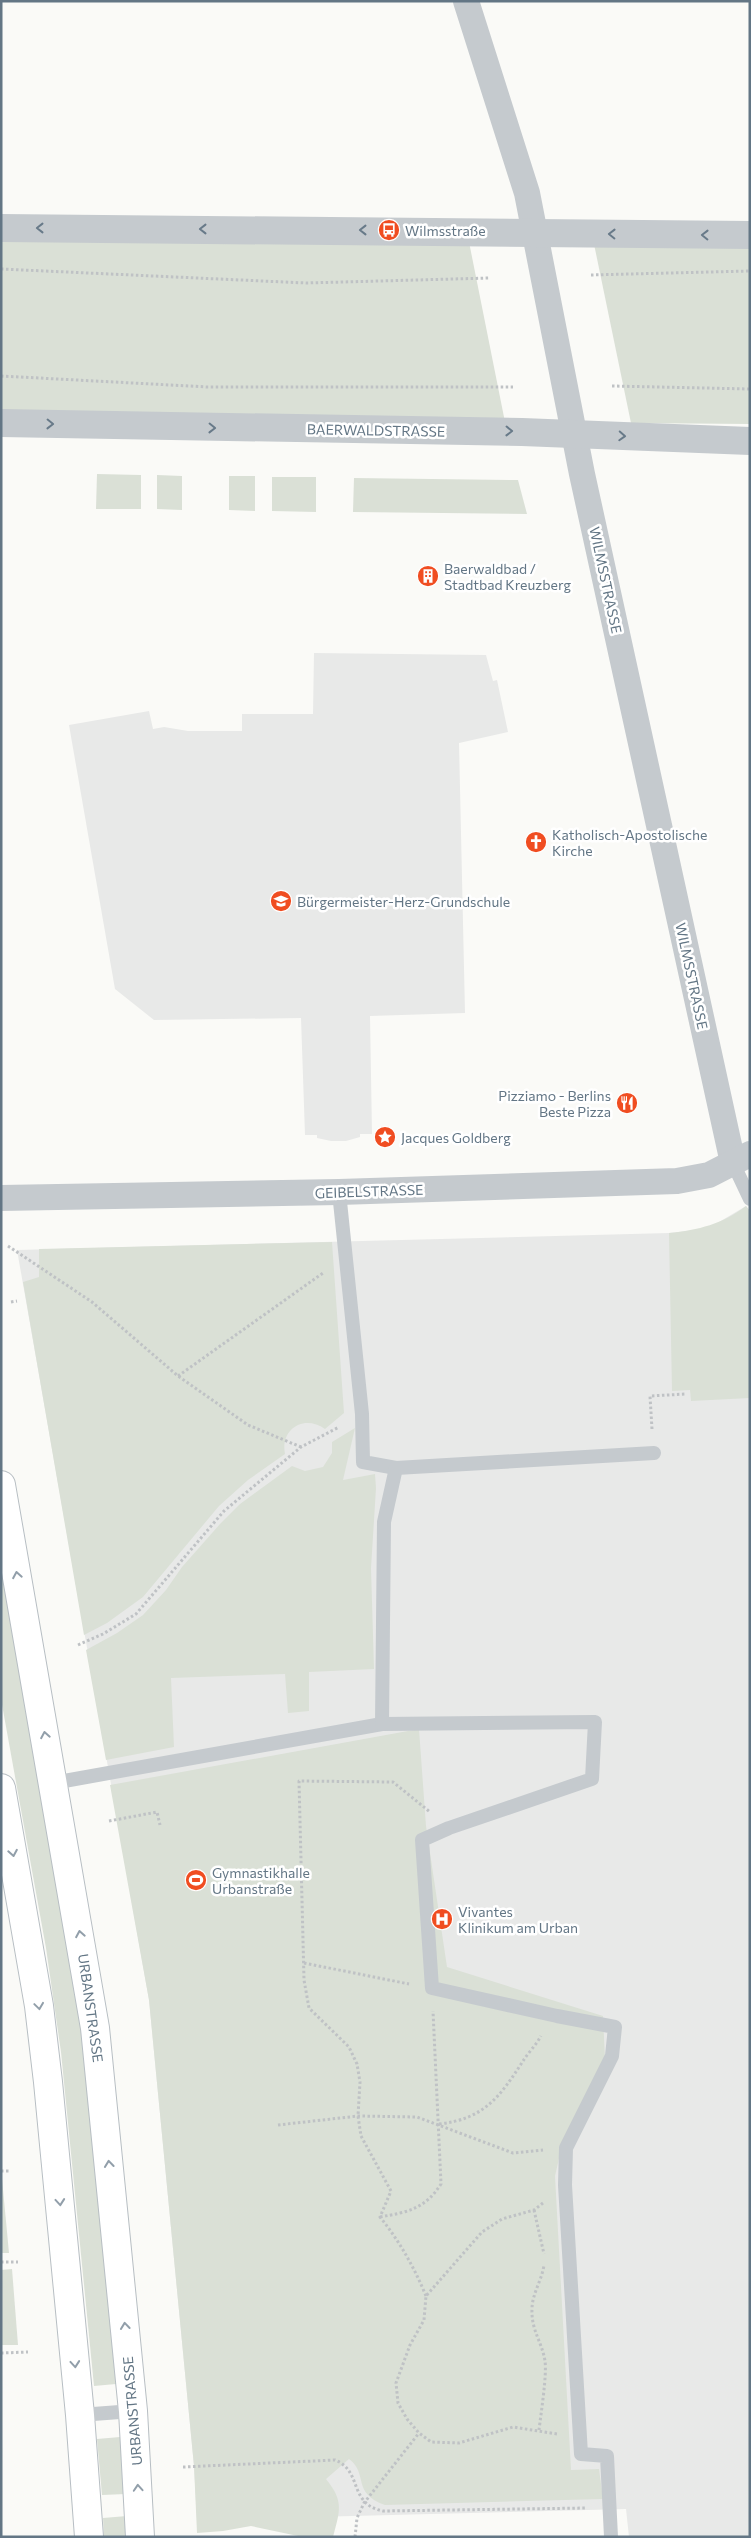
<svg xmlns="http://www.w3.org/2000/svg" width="751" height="2538" viewBox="0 0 751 2538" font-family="Commissioner,sans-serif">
<rect width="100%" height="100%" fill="#fafaf7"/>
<g fill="#e8e9e8">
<polygon points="314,653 486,655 493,681 497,680 508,732 459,743 465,1013 370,1016 372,1134 360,1134 360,1137 346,1141 331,1141 317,1138 317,1135 305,1135 301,1018 154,1020 115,989 69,725 149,711 153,729 164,727 188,731 242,731 242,714 313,714"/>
<polygon points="746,1206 750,1211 750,2537 629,2537 626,2509 197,2520 194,2466 149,2000 17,1250 669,1233 698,1230 714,1225"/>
</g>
<g fill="#dae0d6">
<polygon points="1,236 469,242 505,422 1,414"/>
<polygon points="594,244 750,246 750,424 631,423"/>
<polygon points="97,474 141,475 141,509 96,509"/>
<polygon points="157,475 182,476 182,510 157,509"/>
<polygon points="229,476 255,476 255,511 229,510"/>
<polygon points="272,477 316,477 316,512 272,511"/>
<polygon points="354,478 518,480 527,514 353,512"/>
<path d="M746,1206L750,1211V1398L691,1401L690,1390L672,1391L669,1233C699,1230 722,1224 746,1206Z"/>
<path d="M332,1242L344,1413L325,1429C304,1414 280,1429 285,1454L248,1480L219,1506L143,1597L107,1623L84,1635L23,1282L39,1277V1249Z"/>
<polygon points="355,1428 343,1480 375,1474 376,1488 371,1568 374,1669 309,1672 309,1711 288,1713 285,1674 171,1678 174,1747 106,1760 86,1650 117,1633 143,1615 166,1590 182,1567 220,1524 240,1504 292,1466 305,1471 323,1467 332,1453 332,1442"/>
<polygon points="1,1563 76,1985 89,2087 116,2384 94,2386 61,2052 46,1948 1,1699"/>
<path d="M419,1729L426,1826L447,1967L603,2016L605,2059L563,2141L555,2176L571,2470L599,2469L603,2499L385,2505C351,2493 369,2474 349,2459L326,2479C344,2501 340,2510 333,2537L298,2536L251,2526L223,2531L197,2533L194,2466L149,2000L110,1785Z"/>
<polygon points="1,2179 2,2179 9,2253 1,2253"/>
<polygon points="12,2269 18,2345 1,2345 1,2270"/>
<polygon points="120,2437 126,2494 102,2495 97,2439"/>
<polygon points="127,2516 128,2537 104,2537 103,2518"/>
</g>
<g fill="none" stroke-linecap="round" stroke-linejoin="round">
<g stroke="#b7bec3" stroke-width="30">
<g id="secondary">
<polyline points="1,1485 95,2028 133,2411 140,2537"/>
<polyline points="1,1788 39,2006 48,2082 80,2415 89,2537"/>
</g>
</g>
<g stroke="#bfc2c5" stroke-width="3" stroke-dasharray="2.5 2.5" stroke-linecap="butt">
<polyline points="1,269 306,283 490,278"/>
<polyline points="591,275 750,271"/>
<polyline points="1,376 208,387 513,387"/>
<polyline points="612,386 750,389"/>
<polyline points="8,1246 92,1302 178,1376 248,1425 301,1447"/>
<polyline points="11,1302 17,1301"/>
<polyline points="178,1376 323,1273"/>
<polyline points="652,1429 650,1396 686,1394"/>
<polyline points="78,1645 103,1634 136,1614 224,1511 301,1447 339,1427"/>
<polyline points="109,1821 157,1812 160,1825"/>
<polyline points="304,1963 409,1984"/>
<path d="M439,2124C484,2119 500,2097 523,2061C528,2053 536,2045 541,2036"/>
<polyline points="278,2125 358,2116 417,2117 513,2153 543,2150"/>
<polyline points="1,2171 10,2171"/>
<polyline points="543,2203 534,2210 502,2219 482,2232 426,2296 424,2320 410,2345 396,2383 398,2403 407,2419 419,2433 431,2442 459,2443 513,2427 557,2434"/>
<polyline points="534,2210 544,2254"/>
<path d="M380,2217C408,2212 425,2209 441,2184L433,2011"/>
<polyline points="1,2262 18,2262"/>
<path d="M426,2296C414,2267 400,2242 380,2217L391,2191L361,2136L358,2116L360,2082L357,2064L349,2047L309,2008L304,1980L299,1781L393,1782L430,1812"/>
<polyline points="1,2353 28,2352"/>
<path d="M539,2430C541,2413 547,2375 545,2361C542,2342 531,2330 532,2309C532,2294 542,2280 544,2265"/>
<path d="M183,2467L335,2460C363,2471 348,2504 383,2511L586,2508"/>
<polyline points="355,2537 357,2518 364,2503 419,2433"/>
</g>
<g stroke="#c5cace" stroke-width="14">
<polyline points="733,1163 750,1199"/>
<polyline points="339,1192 362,1414 363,1462 396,1468"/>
<polyline points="53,1783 382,1724"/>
<polyline points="80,2415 133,2411"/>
<polyline points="611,2537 607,2456 581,2454 565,2185 566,2148 612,2056 615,2027 557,2016 432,1988 422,1840 449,1828 592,1779 595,1722 382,1724 384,1522 396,1468 654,1453"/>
</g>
<g stroke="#c5cace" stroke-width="26">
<polyline points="466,1 527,193 582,474 733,1163"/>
<polyline points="1,1198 339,1192 677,1181 709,1175 750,1154"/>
</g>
<g stroke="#c5cace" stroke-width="28">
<polyline points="1,228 750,235"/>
<polyline points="1,423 522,432 750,441"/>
</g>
<use href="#secondary" stroke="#fff" stroke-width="28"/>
</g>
<defs><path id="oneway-chevron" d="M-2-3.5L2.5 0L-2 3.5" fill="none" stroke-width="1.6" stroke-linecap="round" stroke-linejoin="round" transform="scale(1.25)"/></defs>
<g stroke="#687a89">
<use href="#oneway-chevron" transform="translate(40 228) rotate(-180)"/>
<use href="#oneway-chevron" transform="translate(203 229) rotate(-180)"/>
<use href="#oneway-chevron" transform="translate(363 230) rotate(-180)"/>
<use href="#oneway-chevron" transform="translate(612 234) rotate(-179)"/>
<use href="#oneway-chevron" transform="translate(705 235) rotate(-179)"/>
<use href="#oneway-chevron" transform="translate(50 424) rotate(1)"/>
<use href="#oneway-chevron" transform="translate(212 428) rotate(1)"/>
<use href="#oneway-chevron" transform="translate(509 431) rotate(1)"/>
<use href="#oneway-chevron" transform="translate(622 436) rotate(3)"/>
</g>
<g stroke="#929faa">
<use href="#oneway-chevron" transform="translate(17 1575) rotate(-100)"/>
<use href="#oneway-chevron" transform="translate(45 1735) rotate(-100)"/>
<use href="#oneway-chevron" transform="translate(13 1853) rotate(80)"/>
<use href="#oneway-chevron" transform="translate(80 1934) rotate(-100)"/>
<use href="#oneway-chevron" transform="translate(39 2006) rotate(82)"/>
<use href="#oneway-chevron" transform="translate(109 2164) rotate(-96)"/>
<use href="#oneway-chevron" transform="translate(60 2202) rotate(85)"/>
<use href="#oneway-chevron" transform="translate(125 2326) rotate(-96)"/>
<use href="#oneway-chevron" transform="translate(75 2364) rotate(85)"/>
<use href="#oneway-chevron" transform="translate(138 2488) rotate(-94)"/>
</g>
<defs>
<g id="bus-disc" transform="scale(1.125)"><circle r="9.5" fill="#f04d21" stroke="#fff"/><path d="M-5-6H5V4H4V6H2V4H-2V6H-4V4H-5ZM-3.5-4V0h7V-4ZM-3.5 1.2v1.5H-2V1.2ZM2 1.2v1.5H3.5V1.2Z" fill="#fff"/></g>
<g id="building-disc" transform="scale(1.125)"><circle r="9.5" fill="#f04d21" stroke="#fff"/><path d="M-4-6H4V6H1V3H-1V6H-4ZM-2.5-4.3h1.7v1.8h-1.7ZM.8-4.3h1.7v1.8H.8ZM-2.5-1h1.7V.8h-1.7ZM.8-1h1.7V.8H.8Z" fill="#fff"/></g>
<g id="church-disc" transform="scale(1.125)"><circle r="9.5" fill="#f04d21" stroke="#fff"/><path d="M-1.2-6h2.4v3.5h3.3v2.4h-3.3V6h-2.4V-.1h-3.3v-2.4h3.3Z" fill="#fff"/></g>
<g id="school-disc" transform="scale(1.125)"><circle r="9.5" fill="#f04d21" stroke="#fff"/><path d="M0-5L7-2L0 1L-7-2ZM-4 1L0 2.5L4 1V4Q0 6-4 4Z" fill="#fff"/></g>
<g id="restaurant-disc" transform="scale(1.125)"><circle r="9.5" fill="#f04d21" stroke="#fff"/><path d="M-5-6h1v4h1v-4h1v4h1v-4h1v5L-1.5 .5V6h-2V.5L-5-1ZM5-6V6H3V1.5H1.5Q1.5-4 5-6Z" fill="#fff"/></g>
<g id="sight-disc" transform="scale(1.125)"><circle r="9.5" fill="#f04d21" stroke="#fff"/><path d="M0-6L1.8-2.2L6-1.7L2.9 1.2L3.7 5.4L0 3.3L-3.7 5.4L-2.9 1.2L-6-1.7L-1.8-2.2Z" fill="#fff"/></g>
<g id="stadium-disc" transform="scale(1.125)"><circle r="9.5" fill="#f04d21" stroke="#fff"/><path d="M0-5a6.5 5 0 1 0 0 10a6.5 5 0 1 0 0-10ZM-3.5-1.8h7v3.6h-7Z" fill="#fff"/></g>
<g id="hospital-disc" transform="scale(1.125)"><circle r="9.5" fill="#f04d21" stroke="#fff"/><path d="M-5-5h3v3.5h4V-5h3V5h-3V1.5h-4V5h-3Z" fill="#fff"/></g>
</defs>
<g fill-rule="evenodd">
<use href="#bus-disc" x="389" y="230"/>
<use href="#building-disc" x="428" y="576"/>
<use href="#church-disc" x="536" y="842"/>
<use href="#school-disc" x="281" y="901"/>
<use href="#restaurant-disc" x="627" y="1103"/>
<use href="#sight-disc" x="385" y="1137"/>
<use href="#stadium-disc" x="196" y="1880"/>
<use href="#hospital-disc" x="442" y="1919"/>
</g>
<g text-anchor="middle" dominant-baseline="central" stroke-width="5" stroke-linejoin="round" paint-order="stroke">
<g font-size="14" fill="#637685" stroke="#fff" text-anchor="start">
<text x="405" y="230">Wilmsstraße</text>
<text x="444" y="568">Baerwaldbad /<tspan x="444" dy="16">Stadtbad Kreuzberg</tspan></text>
<text x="552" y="834">Katholisch-Apostolische<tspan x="552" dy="16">Kirche</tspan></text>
<text x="297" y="901">Bürgermeister-Herz-Grundschule</text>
<text x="611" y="1095" text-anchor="end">Pizziamo - Berlins<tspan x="611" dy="16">Beste Pizza</tspan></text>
<text x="401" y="1137">Jacques Goldberg</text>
<text x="212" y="1872">Gymnastikhalle<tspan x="212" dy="16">Urbanstraße</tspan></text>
<text x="458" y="1911">Vivantes<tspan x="458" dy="16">Klinikum am Urban</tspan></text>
</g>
<g font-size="14" fill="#637685" stroke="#fff">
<text transform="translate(376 430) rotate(1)">BAERWALDSTRASSE</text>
<text transform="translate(606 580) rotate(78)">WILMSSTRASSE</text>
<text transform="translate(692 976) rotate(78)">WILMSSTRASSE</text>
<text transform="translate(369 1191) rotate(-2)">GEIBELSTRASSE</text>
<text transform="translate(91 2008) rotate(82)">URBANSTRASSE</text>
<text transform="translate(132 2411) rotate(-95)">URBANSTRASSE</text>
</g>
</g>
<rect width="751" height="2538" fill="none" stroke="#637685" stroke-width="5"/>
</svg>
